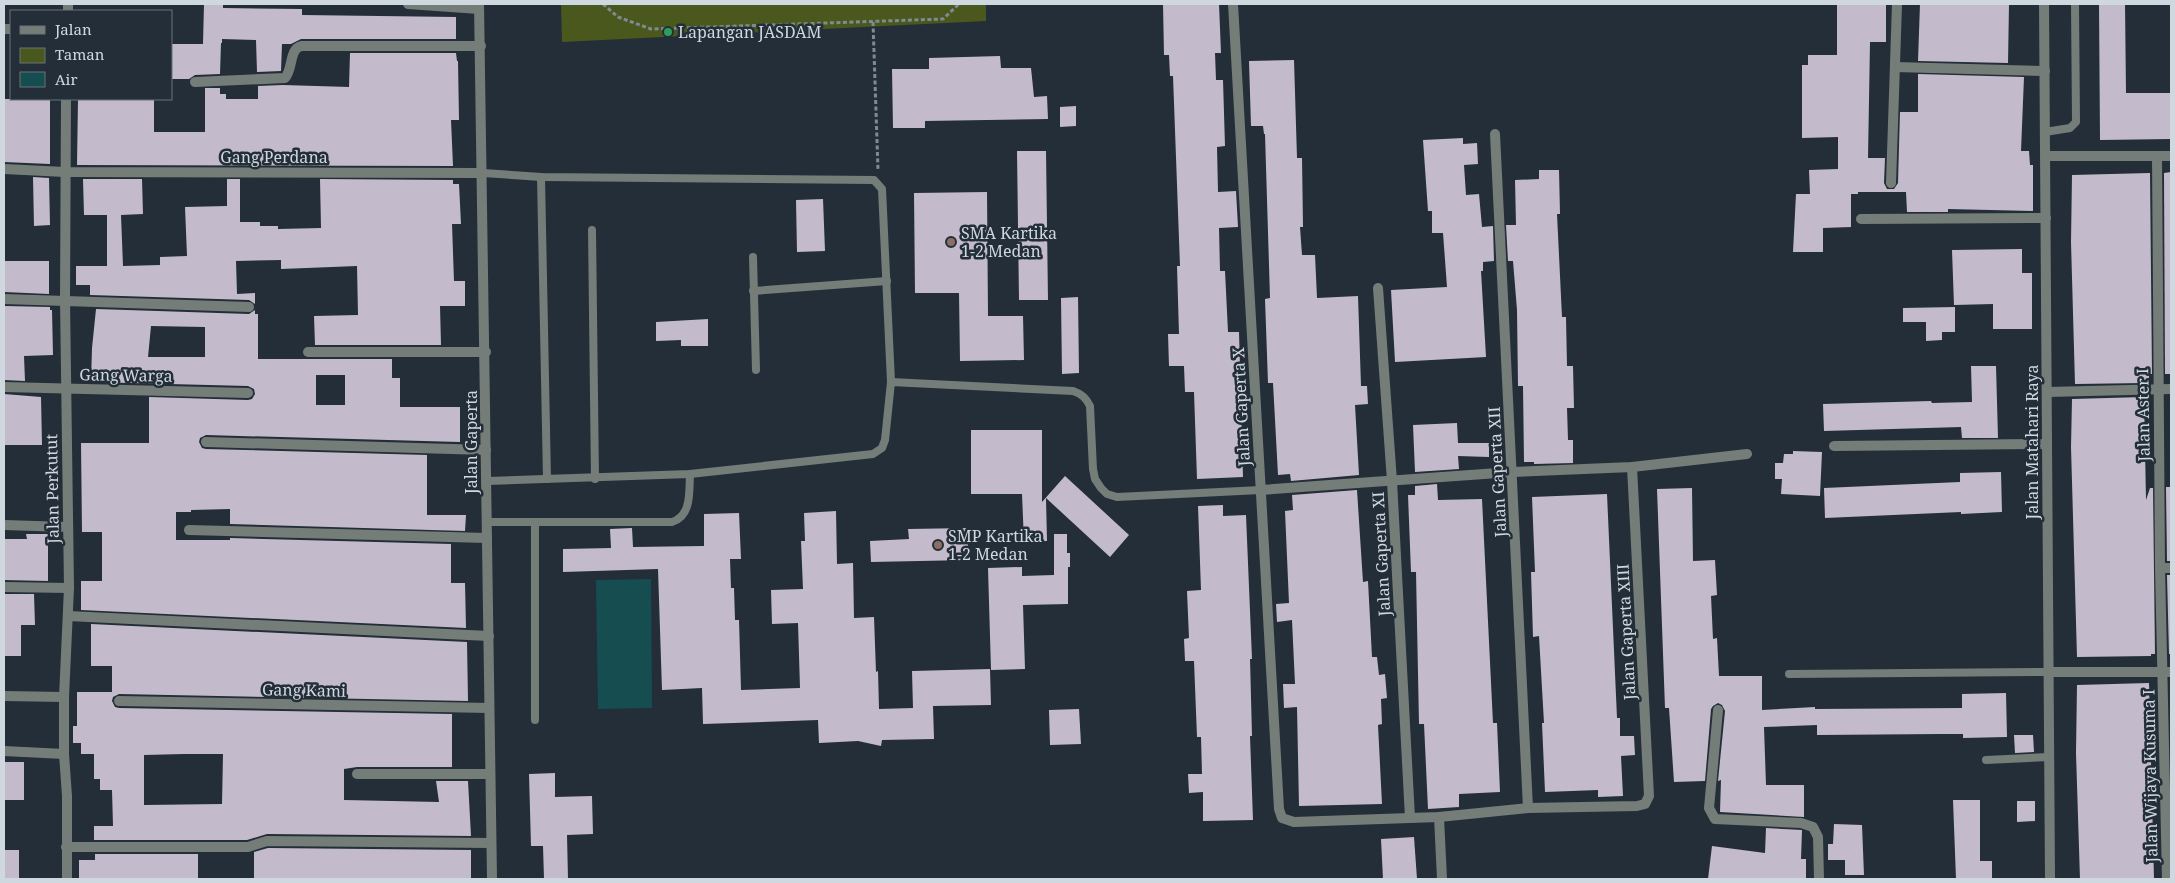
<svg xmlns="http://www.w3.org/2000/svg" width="2175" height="883" viewBox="0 0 2175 883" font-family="'Noto Serif',serif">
<rect width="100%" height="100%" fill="#232e39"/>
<polygon fill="#4b581d" points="561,4 986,4 986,21 562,42"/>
<polygon fill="#154d51" points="651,579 652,708 598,709 596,580"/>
<g fill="#c3bbcc" fill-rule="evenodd">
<polygon points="204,4 223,4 223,8 302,9 302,15 456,17 456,39 301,39 291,44 282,44 281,71 257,72 256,40 222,39 222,43 221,43 220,74 195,75 189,79 171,79 171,44 203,44"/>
<polygon points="1163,4 1219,4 1221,53 1215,53 1216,80 1223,80 1225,146 1217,147 1218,192 1236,191 1238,227 1219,228 1220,271 1225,271 1228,332 1239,332 1243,477 1197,479 1194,392 1185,392 1184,366 1169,366 1168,334 1179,334 1177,266 1180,266 1173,76 1170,76 1169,55 1164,55"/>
<polygon points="1837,4 1886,4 1886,42 1870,42 1868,158 1885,158 1884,183 1887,189 1894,189 1898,183 1900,112 1918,112 1918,74 2024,77 2021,151 2029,151 2030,165 2033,165 2033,211 1948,209 1948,212 1907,212 1906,192 1858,192 1858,194 1851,194 1851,227 1823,228 1823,252 1793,252 1796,194 1810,194 1809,170 1838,169 1838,137 1802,138 1802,65 1808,65 1808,55 1837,55"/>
<polygon points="1920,4 2009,4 2008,63 1918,61"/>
<polygon points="2099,4 2125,4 2126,93 2171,93 2171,139 2100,140"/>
<polygon points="350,53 456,53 457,61 458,61 459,120 451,120 453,166 77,165 78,99 154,99 154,132 205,132 205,88 220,88 220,94 226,94 226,99 258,99 258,86 283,85 349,87"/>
<polygon points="1000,56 1001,68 1031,68 1034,97 1047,96 1048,119 925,121 925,128 893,128 892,69 929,69 929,58"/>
<polygon points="1294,60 1297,158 1302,158 1303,227 1300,227 1302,255 1315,255 1317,298 1358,296 1361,386 1367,386 1368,404 1355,405 1359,475 1291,481 1290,474 1278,475 1273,383 1268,383 1265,299 1270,298 1265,134 1264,134 1263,126 1251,126 1249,61"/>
<polygon points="4,99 50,99 50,164 4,162"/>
<polygon points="1076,106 1076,126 1060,127 1060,107"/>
<polygon points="1463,138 1463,144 1477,143 1478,164 1464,165 1466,195 1479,194 1482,227 1493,226 1494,261 1483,262 1483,271 1481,271 1486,357 1395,362 1391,290 1447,287 1443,233 1432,233 1432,211 1428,211 1423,140"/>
<polygon points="1017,151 1046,151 1048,300 1019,300"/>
<polygon points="1539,170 1559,170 1560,214 1557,214 1562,317 1566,317 1567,366 1573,366 1574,408 1567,408 1568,440 1573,440 1573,463 1534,464 1534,462 1524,462 1523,386 1518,386 1517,310 1513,261 1508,261 1506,225 1516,225 1515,180 1539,179"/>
<polygon points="2171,172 2171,374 2165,374 2164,173"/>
<polygon points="2150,173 2152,374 2149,374 2149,381 2144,381 2144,383 2075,384 2071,242 2072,175"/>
<polygon points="33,177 49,178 50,225 34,226"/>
<polygon points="83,179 142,179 143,214 121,215 123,266 160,265 160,257 187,256 185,207 227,206 227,179 240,179 240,222 260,222 260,226 278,226 278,229 321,228 320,179 453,180 453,184 459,184 461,224 452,224 454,281 465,281 465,306 440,306 441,345 315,345 314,316 358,315 357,266 281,269 281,260 236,261 237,294 255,293 255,304 249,300 90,295 90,285 76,285 76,266 107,266 107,215 84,215"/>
<polygon points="987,192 988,316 1023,316 1024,360 960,361 959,293 915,293 914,193"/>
<polygon points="823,199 825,251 797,252 796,200"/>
<polygon points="2022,249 2022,273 2032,273 2032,329 1993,329 1993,304 1954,305 1952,250"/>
<polygon points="4,261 49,261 49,294 4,292"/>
<polygon points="1078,297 1079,373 1062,374 1061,298"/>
<polygon points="5,306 50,307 50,310 52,310 53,355 24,356 25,381 4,380"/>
<polygon points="1955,307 1955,332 1942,332 1942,340 1926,341 1926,322 1903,322 1903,308"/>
<path d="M96,309L249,314L255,310V314H258V359H392V378H400V407H460V442L206,435L200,438L199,442L202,448L206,449L427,455V515H466L465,531L230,524V509L191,510V512H176V540H230V538L451,544V583H465L466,628L81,610V581H102V532H82L81,443H149V397L248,400L252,399L255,394L254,389L248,386L91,382L92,348ZM151,326L205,327V357H148ZM316,375H345V405H316Z"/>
<polygon points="708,319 708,346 681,346 681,340 656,341 656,322"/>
<polygon points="1971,366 1996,366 1998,438 1962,438 1961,427 1824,431 1823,404 1931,401 1932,403 1972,402"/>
<polygon points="4,394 41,397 42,445 4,445"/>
<polygon points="2144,397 2146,500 2150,488 2153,488 2155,654 2151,654 2151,656 2077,657 2071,447 2072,399"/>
<polygon points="1457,423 1458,443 1489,443 1489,457 1458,456 1459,469 1415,472 1413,425"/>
<polygon points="971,430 1042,430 1042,502 1065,476 1129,535 1110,557 1046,498 1047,541 1024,542 1022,494 971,494"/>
<polygon points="1793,451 1822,452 1820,496 1781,494 1782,479 1775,479 1775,463 1783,463 1784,454 1793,454"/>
<polygon points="2001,472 2002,512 1961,514 1961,512 1825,518 1824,488 1960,482 1960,473"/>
<polygon points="1437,484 1438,500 1482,499 1493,723 1497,723 1500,792 1459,794 1459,807 1428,809 1424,724 1419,724 1416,572 1411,572 1408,495 1415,495 1415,486"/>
<polygon points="2166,487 2171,487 2171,561 2167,561"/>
<polygon points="1692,488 1693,561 1715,560 1717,595 1711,596 1713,639 1717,638 1719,676 1762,676 1762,710 1815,707 1815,709 1962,708 1962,694 2006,693 2007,737 1963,738 1963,734 1941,734 1817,735 1817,725 1764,727 1766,785 1804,785 1804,817 1720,812 1721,780 1718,781 1725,711 1722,705 1718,703 1713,706 1711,709 1705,781 1674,782 1669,708 1665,708 1657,489"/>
<polygon points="1357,490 1363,582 1368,581 1372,657 1377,657 1379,675 1385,674 1387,698 1381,699 1382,724 1378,725 1382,804 1299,806 1297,707 1284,708 1283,684 1295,684 1292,620 1277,622 1276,604 1289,603 1285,511 1293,510 1292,495"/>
<polygon points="1607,494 1617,718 1620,718 1620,736 1634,736 1635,755 1621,756 1623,796 1598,797 1598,790 1545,792 1542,723 1544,723 1539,636 1533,637 1531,572 1535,572 1532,497"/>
<polygon points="1223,505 1223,516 1246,515 1252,659 1250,659 1252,736 1250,736 1253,820 1203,821 1203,792 1189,793 1188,774 1202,774 1201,737 1197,737 1194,661 1185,661 1184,639 1189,638 1187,591 1201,590 1198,506"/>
<polygon points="836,511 837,564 853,563 854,618 874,617 876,672 878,671 879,709 913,708 912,671 990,669 991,705 933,706 934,739 882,740 881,746 858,741 819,743 818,720 703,724 702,688 662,690 658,569 563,572 563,549 611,548 610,529 632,528 633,547 704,546 704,514 739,513 741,559 730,559 731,588 734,588 735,620 739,620 741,690 800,688 798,623 772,624 771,590 803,589 801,541 805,541 804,513"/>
<polygon points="968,528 968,560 871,562 870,541 909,539 908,529"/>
<polygon points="26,534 48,534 48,581 4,580 4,539 27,539"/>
<polygon points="1054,534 1067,534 1067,553 1070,553 1070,567 1068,567 1068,604 1023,605 1025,669 991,670 988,568 1022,567 1022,576 1054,575"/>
<polygon points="2167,575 2171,575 2171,654 2169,654"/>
<polygon points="4,594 34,594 35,625 21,625 21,656 4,656"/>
<path d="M91,624L467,642L468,701L119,694L113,697L112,701L115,707L119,708L452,714V767H357L344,769V800L439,802L436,781H468L471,836L267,834L247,840H94V826H113L112,790H100V779H94V754H81V743H73V726H77V692H112V666H91ZM184,754H223L222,804L144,805V755Z"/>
<polygon points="2149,683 2154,879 2080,879 2076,753 2077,685"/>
<polygon points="1079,709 1081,744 1050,745 1049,710"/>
<polygon points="2014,735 2033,735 2034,752 2015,753"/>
<rect x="4" y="762" width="20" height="38"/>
<polygon points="555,773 555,797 592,796 593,834 567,835 568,879 544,879 543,846 531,846 529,774"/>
<polygon points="1953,800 1980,800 1980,861 1992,861 1992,879 1956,879"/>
<polygon points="2017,801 2035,801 2035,821 2017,822"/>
<polygon points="1834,824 1862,825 1864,875 1845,875 1845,860 1828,860 1828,844 1833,844"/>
<polygon points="1766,828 1802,830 1801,859 1806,859 1806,878 1708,879 1712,846 1765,853"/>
<polygon points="1414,837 1417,879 1383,879 1381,839"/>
<polygon points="268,848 471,850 471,879 254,879 254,852"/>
<rect x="4" y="850" width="15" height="29"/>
<polygon points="95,854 198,854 198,879 79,879 79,860 95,860"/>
</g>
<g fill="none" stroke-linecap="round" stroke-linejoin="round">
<g stroke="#808a92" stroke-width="3" stroke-dasharray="4 2.5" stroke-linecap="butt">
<polyline points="603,4 618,17 651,29 943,19 959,4"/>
<polyline points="873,22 878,170"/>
</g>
<g stroke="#757d79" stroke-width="8">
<polyline points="2045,132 2070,128 2076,122 2075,4"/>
<polyline points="483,173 541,177 874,180 882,189 891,382"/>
<polyline points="541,177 547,479"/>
<polyline points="592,230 595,479"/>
<polyline points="753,257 756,370"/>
<polyline points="753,291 887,281"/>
<path d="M487,481L690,474L873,454L882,448L885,440L891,382L1073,391C1082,394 1086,398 1090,406L1093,469L1095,479L1101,488L1107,494L1117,497L1261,490"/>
<path d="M487,522H672C692,516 689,491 690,474"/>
<polyline points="1789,674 2048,672"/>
<polyline points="535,720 535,523"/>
<polyline points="1986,760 2049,757"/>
</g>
<g stroke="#757d79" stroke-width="10">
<polyline points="68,4 68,11"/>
<polyline points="408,4 479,9"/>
<polyline points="1233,4 1279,809 1282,818 1294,822 1439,817 1528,808 1637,806 1645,804 1649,796 1632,467"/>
<polyline points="4,29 11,29"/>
<polyline points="1895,67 2045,71"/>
<path d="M195,82L285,78C293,70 289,49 301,46H481"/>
<polyline points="66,99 65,300 69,588 64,697 64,754 67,796 67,879"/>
<polyline points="1495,134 1528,808"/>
<polyline points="2045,156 2171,156"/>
<polyline points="2157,157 2160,568 2167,879"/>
<polyline points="4,169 65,172 483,173"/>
<polyline points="1891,183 1897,4"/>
<polyline points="1861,219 2046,218"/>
<polyline points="1378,288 1392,481 1410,818"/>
<polyline points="4,299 249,307"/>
<polyline points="308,352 486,352"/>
<polyline points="4,387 248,393"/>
<polyline points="2047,392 2171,389"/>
<polyline points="206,442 486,450"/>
<polyline points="1834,446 2047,444"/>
<polyline points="1261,490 1512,472 1632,467 1747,454"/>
<polyline points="4,525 67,527"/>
<polyline points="189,530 487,538"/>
<polyline points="2160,568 2171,568"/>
<polyline points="4,587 69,588"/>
<polyline points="68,616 489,636"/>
<polyline points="2048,672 2171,672"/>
<polyline points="4,696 64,697"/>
<polyline points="119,701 489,708"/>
<polyline points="1718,710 1709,808 1715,819 1801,823 1813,827 1818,837 1819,879"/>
<polyline points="4,751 64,754"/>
<polyline points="357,774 490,774"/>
<polyline points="1439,817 1442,879"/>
<polyline points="66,847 248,847 267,841 491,843"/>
</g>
<g stroke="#757d79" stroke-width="10">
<polyline points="479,4 492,879"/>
<polyline points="2044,4 2050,879"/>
</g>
</g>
<circle fill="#2e9e5b" stroke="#232e39" stroke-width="2" cx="668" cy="32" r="5"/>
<g fill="#8d6e63" stroke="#232e39" stroke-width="2">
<circle cx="951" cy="242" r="5"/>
<circle cx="938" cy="545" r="5"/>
</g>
<g text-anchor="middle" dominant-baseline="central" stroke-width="5" stroke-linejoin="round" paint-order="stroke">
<g font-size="16" fill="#d0d8df" stroke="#232e39" text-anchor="start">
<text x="678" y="32">Lapangan JASDAM</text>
<text x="961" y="233">SMA Kartika<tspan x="961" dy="18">1-2 Medan</tspan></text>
<text x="948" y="536">SMP Kartika<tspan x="948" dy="18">1-2 Medan</tspan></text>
</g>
<g font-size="16" fill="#d0d8df" stroke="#232e39">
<text x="274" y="157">Gang Perdana</text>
<text transform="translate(126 375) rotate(1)">Gang Warga</text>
<text transform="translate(1241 407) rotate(-93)">Jalan Gaperta X</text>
<text transform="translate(2143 415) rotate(-91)">Jalan Aster I</text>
<text transform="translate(471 442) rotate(-90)">Jalan Gaperta</text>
<text transform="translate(2032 442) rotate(-90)">Jalan Matahari Raya</text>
<text transform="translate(1497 472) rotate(-93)">Jalan Gaperta XII</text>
<text transform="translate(52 489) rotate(-91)">Jalan Perkutut</text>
<text transform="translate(1381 554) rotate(-93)">Jalan Gaperta XI</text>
<text transform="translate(1626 632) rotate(-93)">Jalan Gaperta XIII</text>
<text transform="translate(304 690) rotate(1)">Gang Kami</text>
<text transform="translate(2150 776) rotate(-91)">Jalan Wijaya Kusuma I</text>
</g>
</g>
<rect width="2175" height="883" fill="none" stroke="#d0d8df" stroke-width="10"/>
<rect x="10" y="10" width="162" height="90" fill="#232e39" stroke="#68727b"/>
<rect x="20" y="26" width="25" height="8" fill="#757d79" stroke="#68727b"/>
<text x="55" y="35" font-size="15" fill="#d0d8df">Jalan</text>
<rect x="20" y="48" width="25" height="15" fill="#4b581d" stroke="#68727b"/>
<text x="55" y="60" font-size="15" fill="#d0d8df">Taman</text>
<rect x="20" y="72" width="25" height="15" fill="#154d51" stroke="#68727b"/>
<text x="55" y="85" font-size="15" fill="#d0d8df">Air</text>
</svg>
